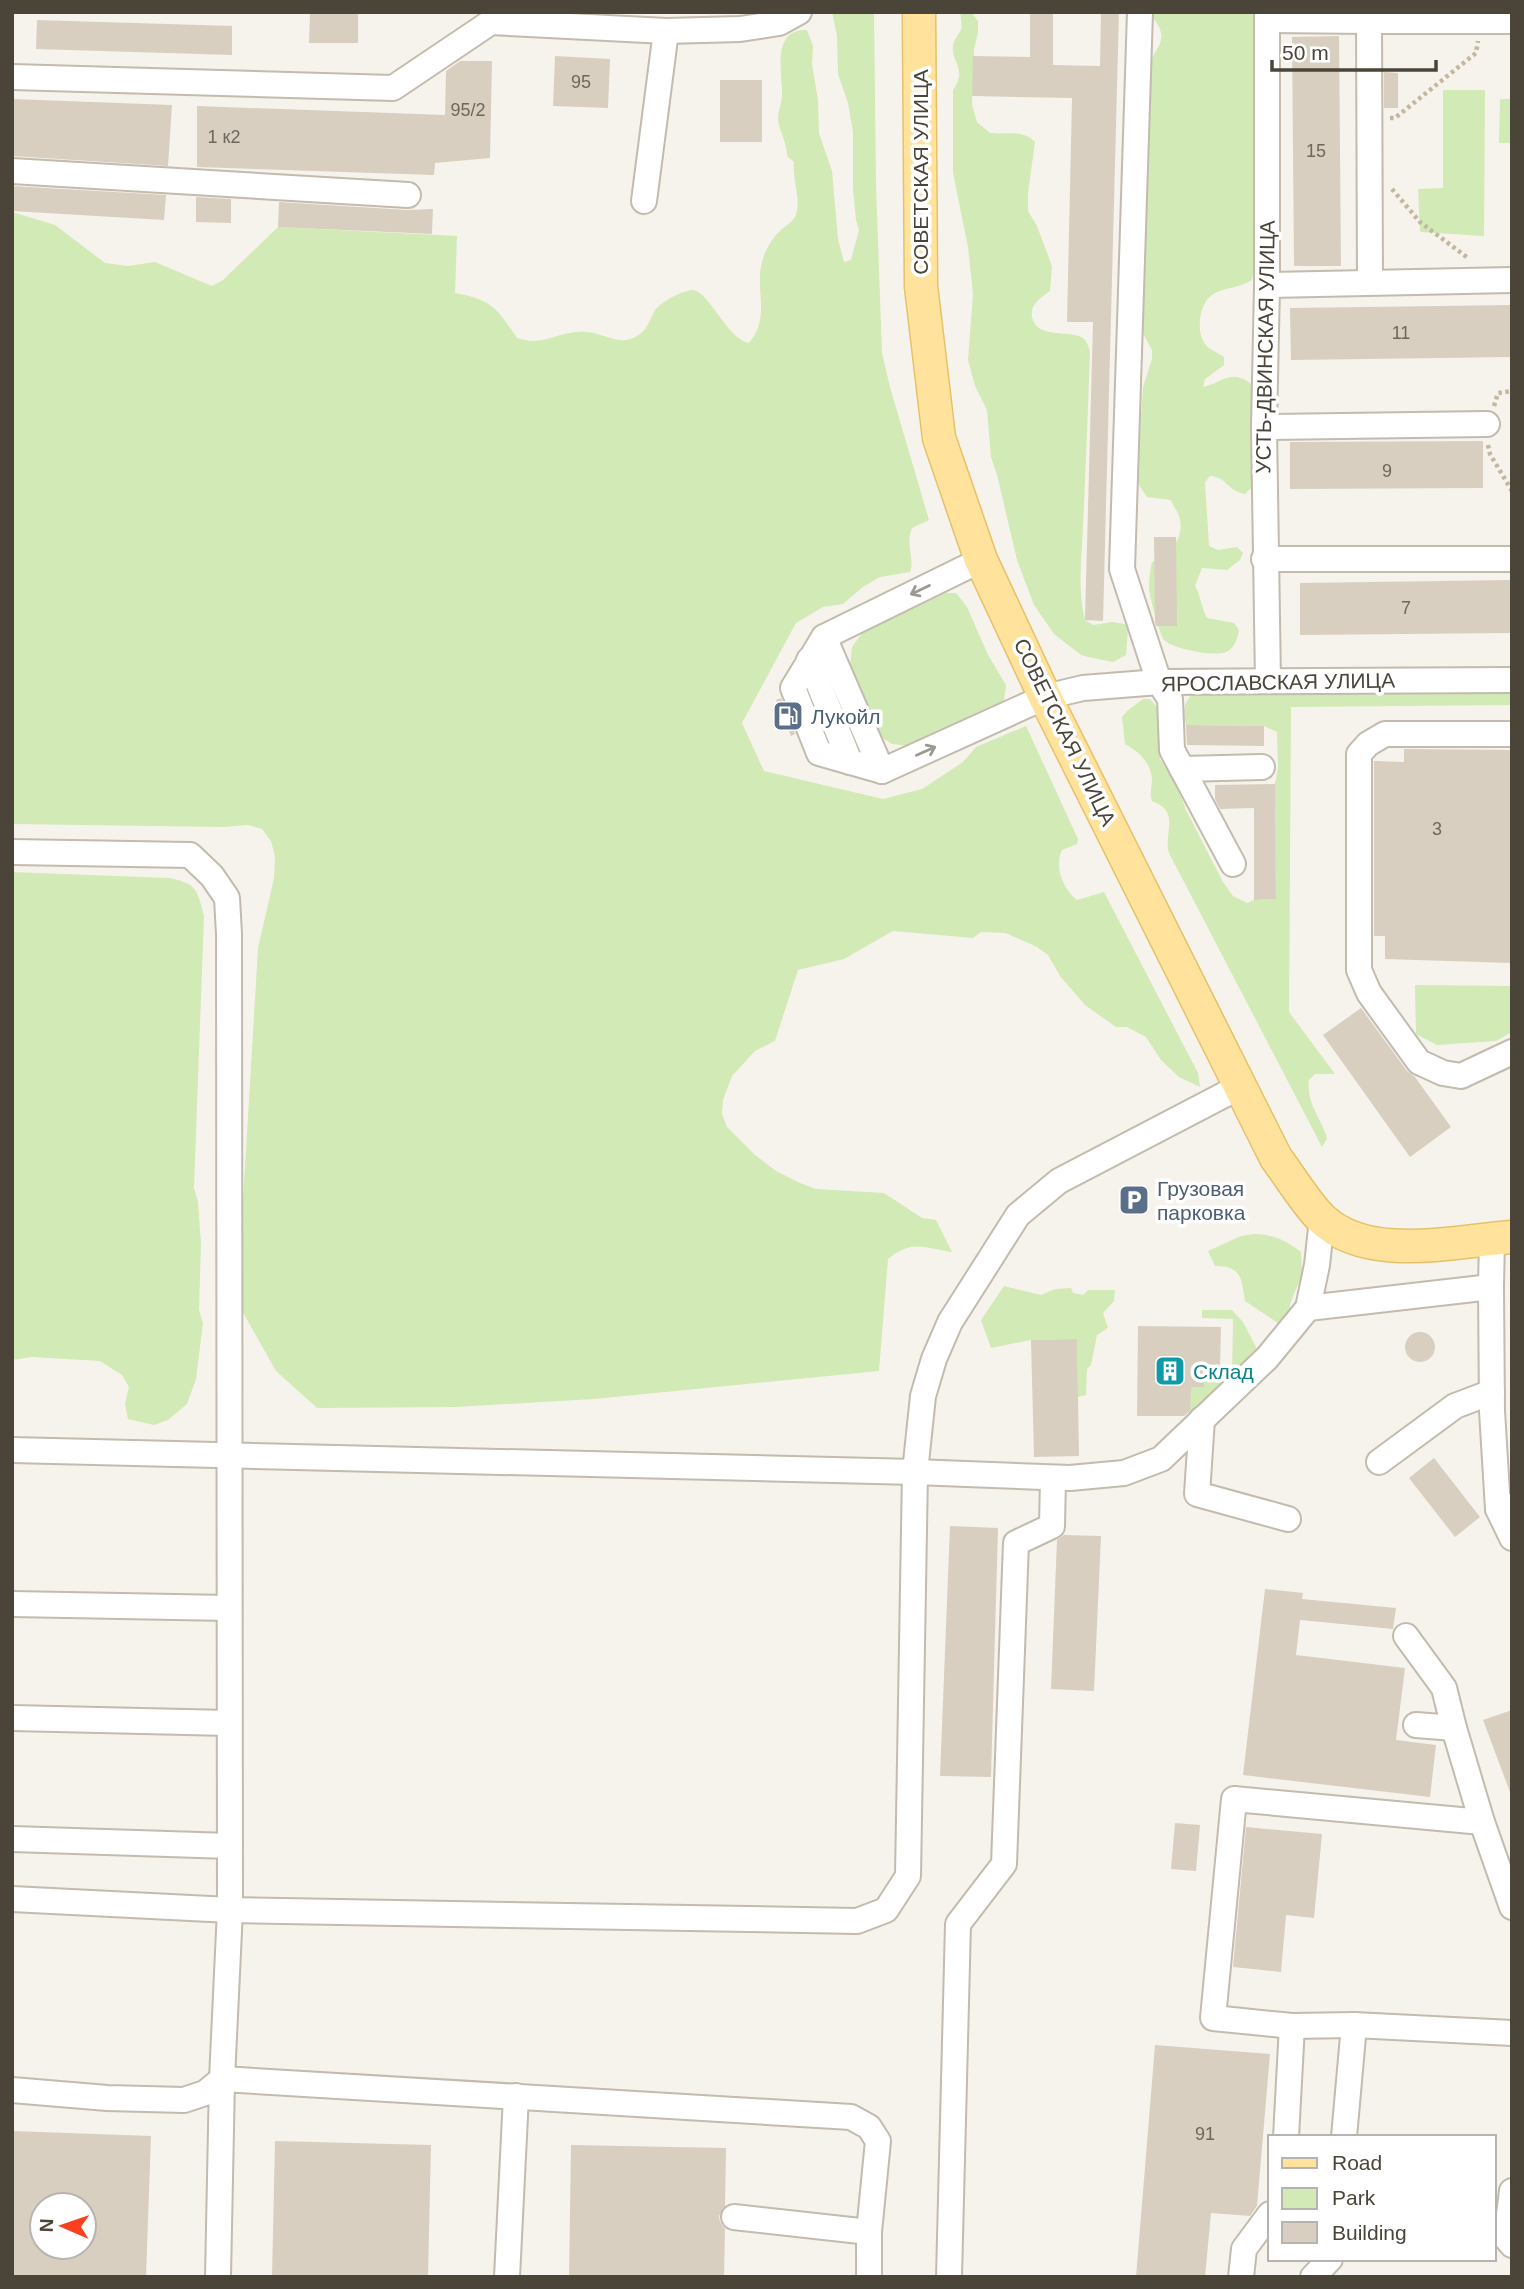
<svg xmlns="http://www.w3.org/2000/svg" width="1524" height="2289" viewBox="0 0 1524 2289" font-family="Arial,sans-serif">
<rect width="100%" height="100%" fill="#f6f3ec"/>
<g fill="#d2eab5">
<path d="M832,12H874L876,185L882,353L890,387L929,520L912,528C905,545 915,558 910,572L880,577L863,587L843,604L823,607L796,623L742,723L764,771L883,799L922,789L963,762L976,747L1026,726L1078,839L1077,844L1062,850C1054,867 1063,889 1077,900L1104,892L1198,1073L1200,1087L1179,1077L1161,1060L1146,1037L1127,1027H1116L1085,1005L1060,976L1048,955L1037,947L1006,933L981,932L973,938L893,931L844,959L798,970L775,1041L755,1051L732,1076L723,1100L722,1114L727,1127L755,1155L776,1171L800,1183L816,1189L884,1193L922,1218L936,1220L952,1252C924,1248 912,1239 888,1259L879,1371L594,1399L455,1407L317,1408L276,1371L237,1302L258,948L274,878L275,857L271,841L262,829L248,825L224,827L12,824V212L55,225L105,263L128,266L155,262L212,286L223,280L278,227L457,236L455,293C492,300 496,307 517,338C522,339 528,341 533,341C552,341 564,330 586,332C605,333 619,347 637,336C647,331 650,319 655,310C661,302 683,290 693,290C709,291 727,339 749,343C772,316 753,288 763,259C765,250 773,237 780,231C787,224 795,222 797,211C800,197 792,178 794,162L787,156C787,145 782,136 779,125C776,115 781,106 782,97C783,76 770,28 807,30L813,46L812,64L818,100L819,133L832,171L838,239L844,262L851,260L859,230L856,220L853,189V132L848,103L838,74L837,36Z"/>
<path d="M960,12H971L978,21V32L974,50L972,105L977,122L990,133C1006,135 1023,129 1035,142L1028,193V211L1037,226L1052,266L1050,291C1041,298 1030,303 1032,317C1037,339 1067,330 1081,337C1087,340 1088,346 1090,351C1088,409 1086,466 1083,524C1082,557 1077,587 1085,620L1093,625L1112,622L1125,624L1128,629L1126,655L1113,662L1088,657L1081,655L1054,634L1034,605L1017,560L997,475L991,457L987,410L975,386L968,360L973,294L968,247L953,173V90C968,68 951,63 953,46C954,39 958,36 961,30C962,25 961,17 960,12Z"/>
<path d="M1149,12H1253L1254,271L1252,280C1239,288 1228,287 1215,293C1198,301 1194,337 1209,348C1214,352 1219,353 1224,357V365L1205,379L1203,387C1224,382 1231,367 1254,386L1251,488L1245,494C1227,491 1227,477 1210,476L1205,482L1209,546L1218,550L1237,547L1243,553L1240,560L1227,570L1202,568L1195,586C1201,596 1201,607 1207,618L1234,623L1239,630C1238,638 1234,649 1226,652C1215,657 1173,649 1164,640C1160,635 1149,595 1149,588C1149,579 1150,570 1152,562C1170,555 1186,537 1179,516C1177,511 1173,505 1171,500L1147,497L1137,482L1143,387L1152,359V350L1139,326L1144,295L1151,62C1153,54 1156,52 1159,46C1166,32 1156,22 1149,12Z"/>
<polygon points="1443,90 1485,90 1484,236 1420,232 1418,189 1443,188"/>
<polygon points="1500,99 1512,99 1512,143 1499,143"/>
<polygon points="946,593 956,593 967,607 988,655 1006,685 1004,702 908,746 892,744 884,739 874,726 850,667 852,647 863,632"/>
<path d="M1512,677V705L1291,707L1289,1012L1335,1074H1315L1309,1080C1306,1105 1322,1118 1327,1139L1322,1147L1170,855C1161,836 1183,812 1152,801C1149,793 1152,787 1152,779C1150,761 1139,752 1125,744L1122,717L1127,711L1143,699H1150L1160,711V759L1176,783L1186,810L1223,882L1233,896L1247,903L1254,900L1276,899L1275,784L1278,767L1277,732L1264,726L1186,725C1182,710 1184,699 1198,690Z"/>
<path d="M12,872L169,878C197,883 197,890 204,916L194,1188L198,1202L201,1244L199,1310L203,1323L196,1379L187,1404L168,1420L154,1425L128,1419L125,1404L129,1387L122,1375L100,1361L32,1357L12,1360Z"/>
<polygon points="1415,985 1512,986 1512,1032 1496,1041 1437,1045 1416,1034"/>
<path d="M1254,1234C1272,1234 1288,1241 1301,1252L1302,1274L1290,1304V1313L1278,1323L1245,1301C1241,1278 1242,1266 1215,1266L1208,1251L1241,1236Z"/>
<polygon points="1004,1286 1041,1295 1055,1289 1071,1288 1073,1293 1083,1295 1088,1290 1115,1290 1114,1301 1103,1313 1108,1328 1097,1335 1091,1365 1087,1369 1086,1395 1078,1397 1077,1339 1031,1340 991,1348 981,1320"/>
<polygon points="1202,1310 1232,1310 1243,1322 1258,1351 1232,1374 1233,1319 1202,1318"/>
<polygon points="1204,1380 1221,1380 1221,1388 1190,1416 1188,1387"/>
</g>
<g fill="#d8cfc1" fill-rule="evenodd">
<polygon points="310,12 358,12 358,43 309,43"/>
<polygon points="1030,12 1053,12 1053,65 1100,66 1101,12 1119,12 1103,621 1085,620 1093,322 1067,322 1072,98 972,96 973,56 1030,57"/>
<polygon points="37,20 232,26 232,55 36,49"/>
<polygon points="1339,36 1341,266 1294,266 1292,37"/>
<polygon points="555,56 610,59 608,108 553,106"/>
<polygon points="460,61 492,61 490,158 435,163 434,175 197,167 197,106 445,115 446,71"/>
<polygon points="1384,72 1398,73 1398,108 1384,108"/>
<rect x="720" y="80" width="42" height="62"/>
<polygon points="12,99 172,105 168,166 12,156"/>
<polygon points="12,186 166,195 164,220 12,211"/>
<polygon points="196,197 231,199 231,223 196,222"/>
<polygon points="279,202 407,210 433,209 432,234 278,227"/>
<polygon points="1512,305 1512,357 1291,360 1290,308"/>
<polygon points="1483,441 1483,488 1290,489 1290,442"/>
<polygon points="1154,537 1176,537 1177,626 1156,626 1155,621"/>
<polygon points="1512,580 1512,633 1300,635 1300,583"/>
<polygon points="781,698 795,734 791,736 776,700"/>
<polygon points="1186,725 1264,726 1264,746 1187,745"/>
<polygon points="1404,749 1512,750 1512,963 1385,959 1385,936 1374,936 1374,761 1404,762"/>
<polygon points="1275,784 1276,899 1254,900 1254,808 1220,809 1215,799 1215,785"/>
<polygon points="1361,1008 1407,1071 1415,1077 1451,1127 1410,1157 1323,1035"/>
<polygon points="1138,1326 1221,1327 1220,1368 1204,1368 1204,1387 1191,1387 1190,1411 1184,1416 1137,1416"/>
<circle cx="1420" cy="1347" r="15"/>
<polygon points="1077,1339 1079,1456 1034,1457 1031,1340"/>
<polygon points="1434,1458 1480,1517 1455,1537 1409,1478"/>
<polygon points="950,1526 998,1528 991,1777 940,1776"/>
<polygon points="1064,1535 1101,1536 1094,1691 1051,1689 1057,1540"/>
<polygon points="1265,1589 1303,1593 1302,1599 1396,1608 1393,1629 1300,1620 1296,1655 1405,1668 1396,1740 1436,1745 1430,1797 1243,1775"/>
<polygon points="1512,1710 1512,1791 1510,1792 1483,1720"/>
<polygon points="1175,1823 1200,1825 1196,1871 1171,1869"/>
<polygon points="1246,1827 1322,1834 1314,1918 1286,1915 1281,1972 1233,1967"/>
<polygon points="1155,2045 1270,2054 1257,2206 1250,2216 1211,2213 1205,2277 1136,2277"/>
<path d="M12,2131L151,2136L146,2277H12ZM42,2205H84V2247H42Z"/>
<polygon points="275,2141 431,2145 428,2277 272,2277"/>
<polygon points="571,2145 726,2148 725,2206 719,2216 720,2222 725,2229 724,2277 569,2277"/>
</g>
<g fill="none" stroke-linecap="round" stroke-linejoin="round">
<g stroke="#c2bbae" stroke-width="28">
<g id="minor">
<polyline points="1140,12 1122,569 1159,682 1170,699 1172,750 1233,864"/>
<polyline points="1267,12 1267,285 1264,427 1268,681"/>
<polyline points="1267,20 1369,21"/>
<polyline points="12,77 393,88 491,22 666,31 740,29 779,23 799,12"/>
<polyline points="12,171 408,195"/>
<polyline points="644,201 666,31"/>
<polyline points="1370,281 1369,21 1512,21"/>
<polyline points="1267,285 1512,280"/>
<polyline points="1264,427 1487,424"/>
<polyline points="1264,559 1512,559"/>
<polyline points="981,560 824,637 793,688 819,753 882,771 1045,697 1083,688 1159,682 1512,680"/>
<polyline points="824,637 882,771"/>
<polyline points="809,660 850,762"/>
<polyline points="1512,734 1385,734 1368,744 1359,754 1359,970 1369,993 1419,1062 1443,1073 1461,1076 1512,1052"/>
<polyline points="1182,769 1262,767"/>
<polyline points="12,852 190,855 212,876 227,898 229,934 230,1910 222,2079 218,2277"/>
<polyline points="1491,1287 1492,1411 1498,1509"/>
<polyline points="1308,1308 1317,1265 1322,1219"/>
<polyline points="1202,1419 1197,1494 1288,1519"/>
<polyline points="12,1450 915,1472 1070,1478 1124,1473 1161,1459 1267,1358 1308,1308 1491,1287 1492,1238"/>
<polyline points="1379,1462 1455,1406 1492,1392"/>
<polyline points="1512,1506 1498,1509 1512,1538"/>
<polyline points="12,1604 229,1608"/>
<polyline points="1406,1636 1444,1688 1454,1728 1482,1822 1512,1907"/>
<polyline points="12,1718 229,1723"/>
<polyline points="1416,1725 1454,1728"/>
<polyline points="1482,1822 1234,1799 1213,2018 1292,2026 1354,2025 1512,2033"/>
<polyline points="12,1839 230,1846"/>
<polyline points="12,1899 230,1910 857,1921 886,1910 908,1876 915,1472 923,1396 934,1359 950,1322 1018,1215 1059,1181 1241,1086"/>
<polyline points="12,2090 107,2098 184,2100 205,2093 222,2079 851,2117 869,2127 878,2141 869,2232 869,2277"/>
<polyline points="1286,2137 1292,2026"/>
<polyline points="1344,2137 1354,2025"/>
<polyline points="1512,2191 1506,2238 1512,2245"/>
<polyline points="734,2217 869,2232"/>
<polyline points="507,2277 516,2096"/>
<polyline points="949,2277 958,1924 1004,1864 1016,1543 1052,1526 1053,1478"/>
<polyline points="1241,2277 1244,2249 1270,2214"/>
<polyline points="1313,2277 1330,2259"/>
</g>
</g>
<g stroke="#e6c16a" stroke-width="35">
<path id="major" d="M919,12L921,286L939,438L981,560L1045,697L1276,1158C1289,1175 1307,1205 1322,1219C1368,1263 1455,1241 1512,1237"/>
</g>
<g stroke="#c4b79f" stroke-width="4.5" stroke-dasharray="3.5 3.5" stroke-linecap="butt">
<polyline points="1390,118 1395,118 1476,53 1478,41"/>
<polyline points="1392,189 1420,222 1468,258"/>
<polyline points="1494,406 1498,393 1512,391"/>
<polyline points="1488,445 1490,454 1512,491"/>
</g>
<use href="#minor" stroke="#fff" stroke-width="24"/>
<use href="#major" stroke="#ffe39c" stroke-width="32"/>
</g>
<defs><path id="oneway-shaft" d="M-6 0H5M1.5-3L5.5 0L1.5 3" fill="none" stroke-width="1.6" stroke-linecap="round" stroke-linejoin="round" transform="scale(1.75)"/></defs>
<g stroke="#9c9892">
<use href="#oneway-shaft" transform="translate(920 590) rotate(154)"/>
<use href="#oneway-shaft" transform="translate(926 751) rotate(-24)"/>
</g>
<defs>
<g id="fuel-square" transform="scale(1.575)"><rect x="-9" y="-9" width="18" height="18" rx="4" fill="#5c6f8a" stroke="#fff"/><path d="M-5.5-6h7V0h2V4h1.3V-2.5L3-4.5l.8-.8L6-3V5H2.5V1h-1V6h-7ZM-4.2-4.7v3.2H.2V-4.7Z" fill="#fff"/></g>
<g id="parking-square" transform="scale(1.575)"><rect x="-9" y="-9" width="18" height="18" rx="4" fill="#5c6f8a" stroke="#fff"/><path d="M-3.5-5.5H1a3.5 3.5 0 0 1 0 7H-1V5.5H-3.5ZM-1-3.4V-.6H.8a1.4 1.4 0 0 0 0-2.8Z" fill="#fff"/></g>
<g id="building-square" transform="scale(1.575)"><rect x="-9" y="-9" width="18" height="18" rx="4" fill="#0f9aa8" stroke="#fff"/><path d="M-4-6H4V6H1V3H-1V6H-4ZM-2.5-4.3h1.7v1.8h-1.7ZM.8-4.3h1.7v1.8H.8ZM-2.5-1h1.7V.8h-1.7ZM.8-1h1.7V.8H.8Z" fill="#fff"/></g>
</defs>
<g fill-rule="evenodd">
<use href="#fuel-square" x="788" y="716"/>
<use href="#parking-square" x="1134" y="1200"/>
<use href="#building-square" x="1170" y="1371"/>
</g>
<g text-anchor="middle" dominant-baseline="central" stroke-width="7" stroke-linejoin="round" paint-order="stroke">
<g font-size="18" fill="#6e675b">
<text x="581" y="82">95</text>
<text x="468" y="110">95/2</text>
<text x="224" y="137">1 к2</text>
<text x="1316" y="151">15</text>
<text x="1401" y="333">11</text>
<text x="1387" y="471">9</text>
<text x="1406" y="608">7</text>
<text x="1437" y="829">3</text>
<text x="1205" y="2134">91</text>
</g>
<g font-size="21" fill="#4b4439" stroke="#fff">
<text transform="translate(920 172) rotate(-90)">СОВЕТСКАЯ УЛИЦА</text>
<text transform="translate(1265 347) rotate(-89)">УСТЬ-ДВИНСКАЯ УЛИЦА</text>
<text transform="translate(1278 682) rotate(-1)">ЯРОСЛАВСКАЯ УЛИЦА</text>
<text transform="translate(1065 732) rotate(64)">СОВЕТСКАЯ УЛИЦА</text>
</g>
<g font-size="21" fill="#4e5e75" stroke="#fff" text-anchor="start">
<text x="811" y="716">Лукойл</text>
<text x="1157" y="1188">Грузовая<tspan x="1157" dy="24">парковка</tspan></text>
</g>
<g font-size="21" fill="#0d838f" stroke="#fff" text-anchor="start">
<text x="1193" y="1371">Склад</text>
</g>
</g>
<rect width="1524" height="2289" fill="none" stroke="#4b4439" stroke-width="28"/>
<rect x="1268" y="2135" width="228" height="126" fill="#ffffff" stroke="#b7b4b0" stroke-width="2"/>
<rect x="1282" y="2158" width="35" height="10" fill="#ffe39c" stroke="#b7b4b0" stroke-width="2"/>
<text x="1332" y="2170" font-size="21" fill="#4b4439">Road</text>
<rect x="1282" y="2188" width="35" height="21" fill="#d2eab5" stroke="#b7b4b0" stroke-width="2"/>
<text x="1332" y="2205" font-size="21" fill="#4b4439">Park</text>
<rect x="1282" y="2222" width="35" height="21" fill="#d8cfc1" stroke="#b7b4b0" stroke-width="2"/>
<text x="1332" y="2240" font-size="21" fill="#4b4439">Building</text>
<g transform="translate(63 2226) rotate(272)"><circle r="33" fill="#ffffff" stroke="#b7b4b0" stroke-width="2"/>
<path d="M0-5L12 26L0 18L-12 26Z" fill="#fc3f1d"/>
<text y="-10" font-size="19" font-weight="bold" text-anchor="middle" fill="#4b4439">N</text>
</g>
<path d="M1272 60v10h164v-10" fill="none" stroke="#4b4439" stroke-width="3.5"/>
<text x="1282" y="60" font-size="21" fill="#4b4439" stroke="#ffffff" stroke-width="5" paint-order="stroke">50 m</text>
</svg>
